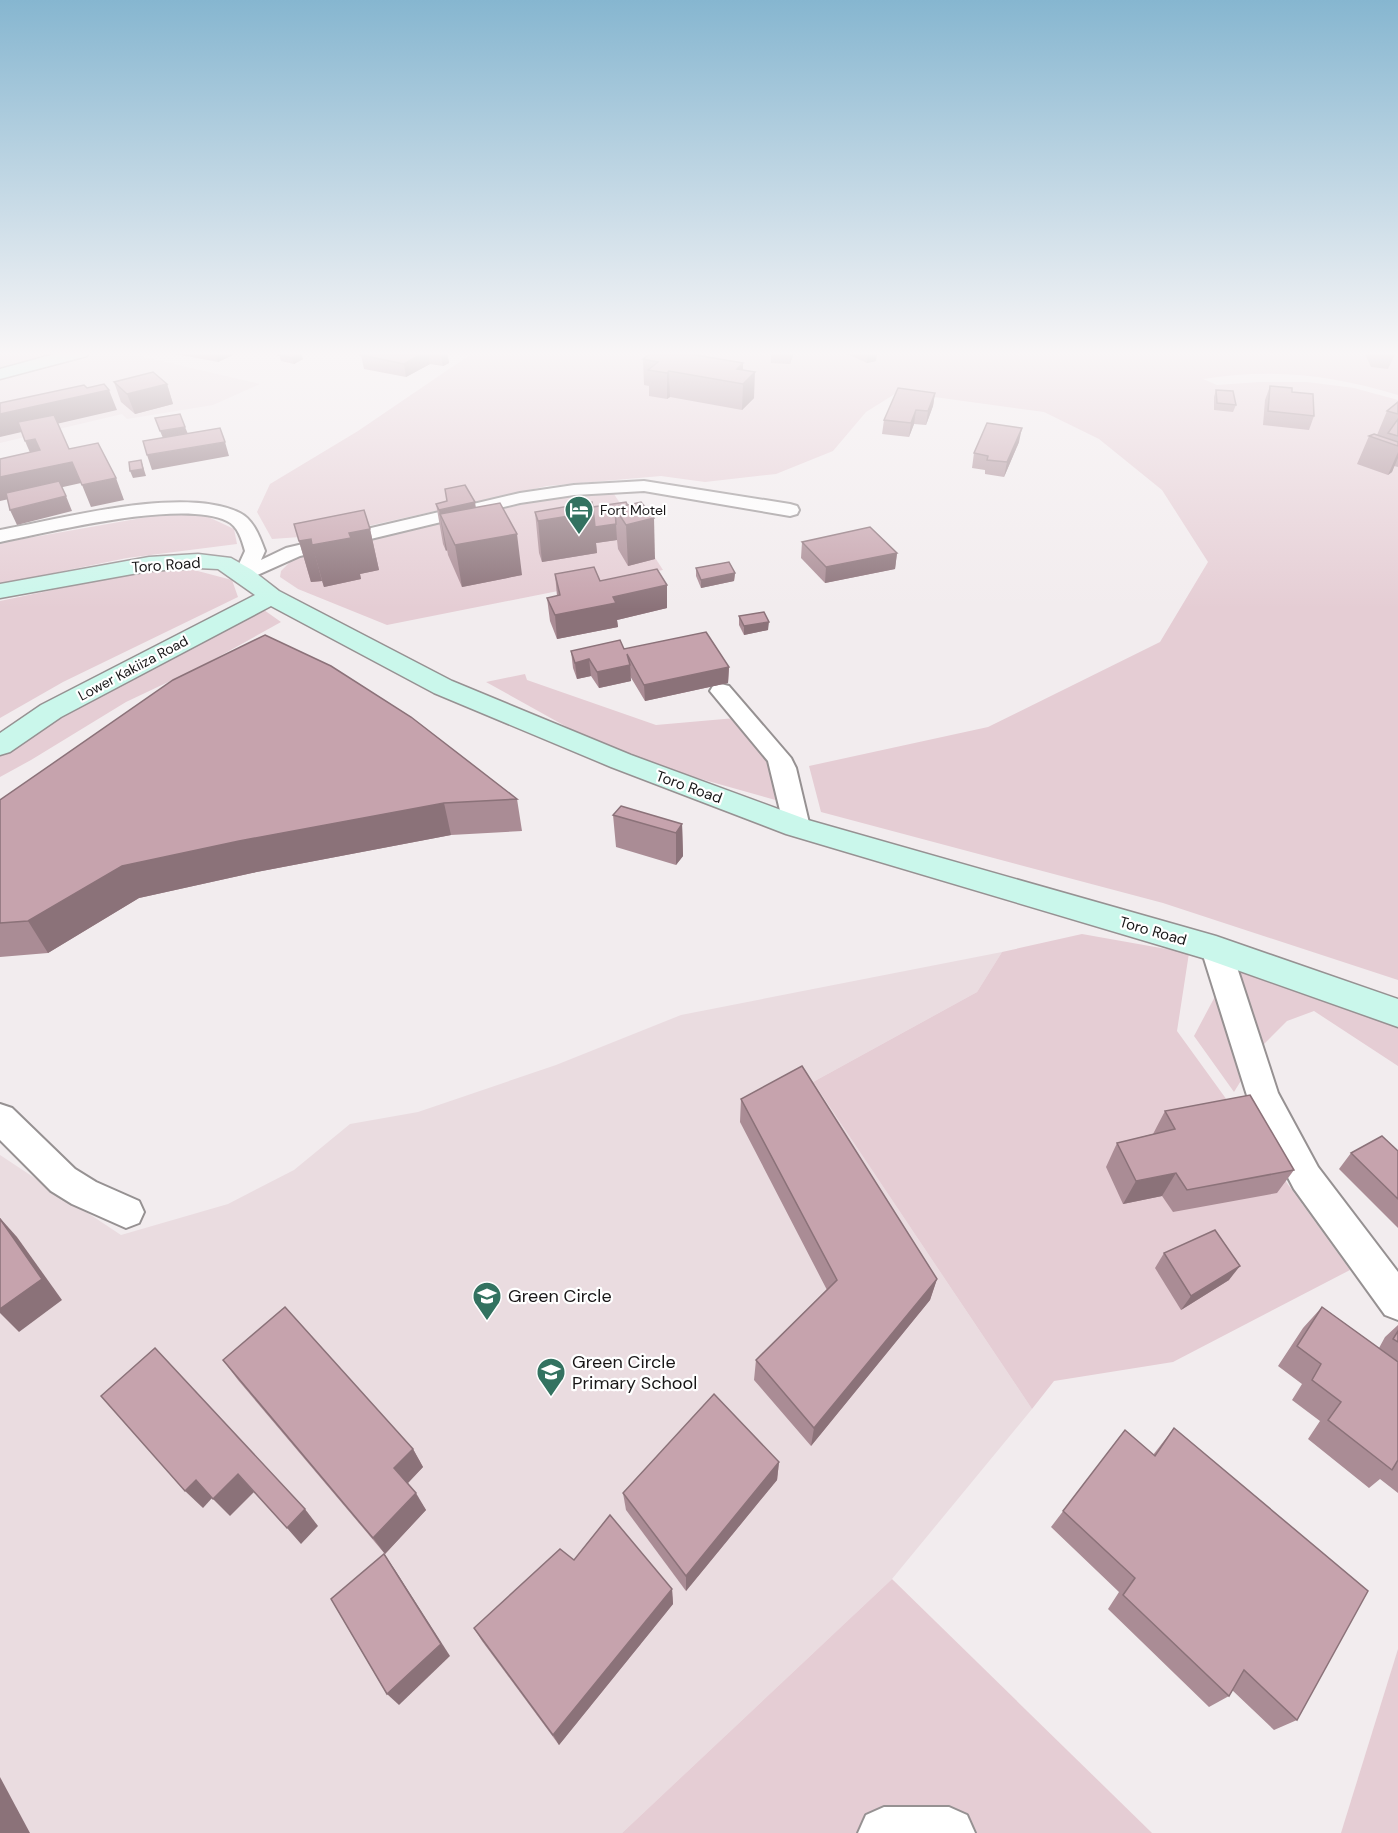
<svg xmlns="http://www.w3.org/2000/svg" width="1398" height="1833" viewBox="0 0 1398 1833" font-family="'DM Sans',sans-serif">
<rect width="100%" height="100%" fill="#f2ecee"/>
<g fill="#eadce0">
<polygon points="95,352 122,352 260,384 213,405 127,419 122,414 0,443 0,379"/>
<polygon points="1002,952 977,992 813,1082 1032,1409 892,1579 622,1833 0,1833 0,1155 121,1235 228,1204 294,1170 350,1124 418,1112 556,1065 681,1015"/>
</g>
<g fill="#e5cdd4">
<polygon points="0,352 80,352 0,374"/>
<path d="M474,352H1398V395C1331,375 1273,368 1203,379L1217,385L1259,382H1307L1354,388L1398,400V980L1163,903L821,812L809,766L988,727L1160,642L1208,562L1162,490L1099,439L1044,412L898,392L866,412L833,451L776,474L705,482L661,476L547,486L328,535L272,539L257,512L270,484L358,431Z"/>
<polygon points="614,494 663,570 387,625 298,589 280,577 281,571 292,560 315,552 550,498"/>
<polygon points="202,514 234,529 237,544 127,558 0,584 0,543 153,516"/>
<polygon points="148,570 194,570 232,580 238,597 63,682 0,718 0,601"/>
<polygon points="256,610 264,610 281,622 202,666 126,702 31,760 0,777 0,755 46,725"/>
<polygon points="525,674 527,680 656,725 747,717 797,806 619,756 486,682"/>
<polygon points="1082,934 1189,953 1177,1031 1350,1270 1173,1362 1054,1381 1032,1409 813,1082 977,992 1002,952"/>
<polygon points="1237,955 1398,1004 1398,1066 1314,1011 1287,1021 1263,1045 1234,1092 1194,1036"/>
<polygon points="892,1579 1152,1833 622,1833"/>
<polygon points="1398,1649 1398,1833 1341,1833"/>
</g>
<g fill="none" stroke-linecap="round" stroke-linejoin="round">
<g stroke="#969192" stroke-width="4">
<g id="minor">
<path d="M644,481L790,504L797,506L799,510L797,514L790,516L644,491L574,495L520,503L300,556L244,581L237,579L234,575L245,551C242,540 238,526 227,521C181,499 51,532 0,542V530C61,519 184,485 240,513C254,520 260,538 265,551L261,560L286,548L520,493L574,485Z"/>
<polygon points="721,684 729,686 791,758 796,768 810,827 806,833 797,836 788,833 784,827 768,761 710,691 713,686"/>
<polygon points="1216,938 1226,941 1231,949 1278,1093 1318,1167 1398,1272 1398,1320 1385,1315 1294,1189 1250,1105 1201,949 1206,941"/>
<polygon points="0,1104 12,1108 75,1169 96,1182 139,1201 144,1212 139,1223 126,1228 72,1204 51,1191 0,1140"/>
<polygon points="884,1807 949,1807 967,1815 975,1833 858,1833 866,1815"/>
</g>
</g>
<g stroke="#969192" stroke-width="3">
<g id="secondary">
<polygon points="62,352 89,352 87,356 0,379 0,369"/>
<polygon points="198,554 231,558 252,570 279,591 452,681 631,755 808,820 1216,936 1398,999 1398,1027 1206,959 786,834 611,767 434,693 271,606 61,717 10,752 0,755 0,733 41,705 255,595 218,569 198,568 149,571 0,598 0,584 149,557"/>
</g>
</g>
<use href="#minor" fill="#fff" fill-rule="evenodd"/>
<use href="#secondary" fill="#caf7eb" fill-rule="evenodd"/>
</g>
<g fill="#aa8c95">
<polygon points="165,352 239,352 218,362"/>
<polygon points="368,352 447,352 449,363 443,366 430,364 406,377 364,369 361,355"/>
<polygon points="771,352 794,352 790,364 771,363"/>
<polygon points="843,352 877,352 876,361 867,363"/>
<polygon points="1366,352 1396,352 1388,369 1371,367 1365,354"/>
<polygon points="279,355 303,359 294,364 281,361"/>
<polygon points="699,356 743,363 743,370 754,398 742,410 670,397 667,399 649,396 649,386 644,385 643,359"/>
<polygon points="114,382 167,384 173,404 135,414 121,402"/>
<polygon points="1270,386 1292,392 1314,416 1309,430 1263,425 1265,400"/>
<polygon points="1216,390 1236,405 1233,412 1214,410 1214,397"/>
<polygon points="935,393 933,406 926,425 914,424 909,437 882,434 884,420"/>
<polygon points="1398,402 1398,467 1394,466 1392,472 1388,475 1357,464 1369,436 1377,435 1387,411"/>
<polygon points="1019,442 1004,477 985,474 985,470 972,468 974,453"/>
<polygon points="626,502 655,559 628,566 618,549 617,540 596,543 597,553 542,562 539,553 535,512 593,507"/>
<polygon points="436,504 476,508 522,575 462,587 448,555 447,550 446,551 443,544"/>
<polygon points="294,524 370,529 379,570 360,574 361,579 324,587 322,581 311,582"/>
<polygon points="802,542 897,553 895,569 825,583 801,558"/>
<polygon points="696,568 735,573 734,581 701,588 696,576"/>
<polygon points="555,574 600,581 667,585 667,608 617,620 618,627 557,639 550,621 547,598 557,596"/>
<polygon points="739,616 768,630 744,635 739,625"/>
<polygon points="624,649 729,667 728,683 645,701 630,676 631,681 599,688 591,676 577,679 573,668 571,651"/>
<polygon points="517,799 522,831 451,835 252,873 139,898 48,953 0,957 0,800"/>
<polygon points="613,815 682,824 683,856 676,865 616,847"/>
<polygon points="741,1099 937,1279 930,1300 811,1446 754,1380 756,1360 827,1290 740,1122"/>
<polygon points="1165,1111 1294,1170 1277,1193 1173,1212 1162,1196 1123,1204 1106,1167 1117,1143 1153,1134"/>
<polygon points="1398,1151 1398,1228 1339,1169 1351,1153"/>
<polygon points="1164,1253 1229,1280 1181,1310 1155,1268"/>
<polygon points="1322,1307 1379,1348 1385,1337 1398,1325 1398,1493 1380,1479 1369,1488 1308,1439 1320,1421 1292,1400 1302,1384 1278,1366 1303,1328"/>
<polygon points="223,1360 413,1449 423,1467 408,1483 426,1510 385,1554 238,1380"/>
<polygon points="1174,1428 1297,1720 1274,1730 1232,1690 1229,1696 1209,1707 1108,1609 1119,1592 1051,1527 1125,1430 1153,1455"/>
<polygon points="779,1462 777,1480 686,1591 626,1510 623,1493"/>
<polygon points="672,1589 673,1604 559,1745 482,1641 474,1628"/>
</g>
<g fill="#8b7279">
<polygon points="215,352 239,352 218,362"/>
<polygon points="425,352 428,352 430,364 406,377 404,364"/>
<polygon points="442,352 447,352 449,363 443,366 441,353"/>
<polygon points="791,352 794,352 790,364"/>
<polygon points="868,352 877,352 876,361 867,363"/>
<polygon points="301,353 303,359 294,364 292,358"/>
<polygon points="743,363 743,384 737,369"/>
<polygon points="669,371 670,397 667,399 667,373"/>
<polygon points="755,372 754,398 742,410 743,384"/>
<polygon points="167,384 173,404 135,414 127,394"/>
<polygon points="109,390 117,410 0,437 0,414"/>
<polygon points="935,393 933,406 926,425 928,411"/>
<polygon points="916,410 914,424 909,437 911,423"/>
<polygon points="185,427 188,434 163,438 160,431"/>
<polygon points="1022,428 1019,442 1004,477 1007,462"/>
<polygon points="35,439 45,460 34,462 25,441"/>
<polygon points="225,442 229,456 152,470 147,455"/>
<polygon points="1398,452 1398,458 1392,472 1388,475"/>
<polygon points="141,460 146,476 133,478 130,471"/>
<polygon points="72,462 81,483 0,501 0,469"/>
<polygon points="116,478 124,500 91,507 82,485"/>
<polygon points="66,496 72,511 17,525 10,510"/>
<polygon points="475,502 481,540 517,534 522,575 462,587 455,545 440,514 447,550 446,551 439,510"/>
<polygon points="594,512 616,524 617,540 596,543 597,553 542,562 538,521"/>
<polygon points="654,518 655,559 628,566 626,525"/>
<polygon points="370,529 379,570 360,574 361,579 324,587 312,545 349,533"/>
<polygon points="311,539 322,581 311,582 299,541"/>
<polygon points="897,553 895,569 825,583 826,567"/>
<polygon points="735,573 734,581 701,588 701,580"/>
<polygon points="667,585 667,608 617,620 618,627 557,639 555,615 613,597"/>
<polygon points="769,622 768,630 744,635 744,626"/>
<polygon points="589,659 591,676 577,679 575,663"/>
<polygon points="630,665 631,681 599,688 597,672"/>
<polygon points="729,667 728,683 645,701 644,685"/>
<polygon points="444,803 451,835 252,873 139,898 48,953 28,921 122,866 239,841"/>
<polygon points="682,824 683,856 676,865 676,833"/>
<polygon points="1176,1173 1162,1196 1123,1204 1136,1181"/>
<polygon points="0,1218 17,1237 62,1300 19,1332 0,1313"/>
<polygon points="1240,1266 1229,1280 1181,1310 1191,1296"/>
<polygon points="937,1279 930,1300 811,1446 814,1428"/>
<polygon points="413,1449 423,1467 405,1486 394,1468"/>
<polygon points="779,1462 777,1480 686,1591 686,1576"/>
<polygon points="238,1474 254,1492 230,1516 213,1499"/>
<polygon points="196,1480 213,1497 203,1508 185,1491"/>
<polygon points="416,1493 426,1510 385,1554 373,1538"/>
<polygon points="305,1509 318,1526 301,1544 287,1528"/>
<polygon points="384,1554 395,1570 450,1656 399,1705 387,1694"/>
<polygon points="672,1589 673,1604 559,1745 553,1735"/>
<polygon points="0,1777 30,1833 0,1833"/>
</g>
<g fill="#c6a3ad" stroke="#8b7279" stroke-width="1.5">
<polygon points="285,352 298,352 301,353 292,358 279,355"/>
<polygon points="368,352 425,352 404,364 361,355"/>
<polygon points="652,352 699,352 696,355 743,363 737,369 755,372 743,384 669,371 667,373 648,370 658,362 643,359"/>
<polygon points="153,372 167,384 127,394 114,382"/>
<polygon points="104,384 109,390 0,414 0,403 84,385 87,388"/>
<polygon points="1270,386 1292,388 1292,392 1313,394 1314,416 1268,411"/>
<polygon points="898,388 935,393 928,411 916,410 911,423 884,420"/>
<polygon points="1216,390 1233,391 1236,405 1217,403"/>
<polygon points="1398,402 1398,414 1387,411"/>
<polygon points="180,414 185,427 160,431 155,418"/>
<polygon points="54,415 69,449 98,443 116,478 82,485 72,462 0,477 0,459 40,450 35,439 25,441 18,422"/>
<polygon points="1398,419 1398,436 1388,433"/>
<polygon points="987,423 1022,428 1007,462 987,460 988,456 974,453"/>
<polygon points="220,428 225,442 147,455 143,441"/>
<polygon points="1374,434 1398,442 1398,446 1369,436"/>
<polygon points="141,460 143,469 130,471 129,462"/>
<polygon points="59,481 66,496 10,510 6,493"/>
<polygon points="465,485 475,502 439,510 436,504 447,501 445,489"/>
<polygon points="592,502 594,512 538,521 535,512"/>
<polygon points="626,502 628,506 615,508 616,524 595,527 593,507"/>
<polygon points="641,502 654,518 626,525 615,508"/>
<polygon points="500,503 517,534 455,545 440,514"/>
<polygon points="364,510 370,529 349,533 351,538 312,545 311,539 299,541 294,524"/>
<polygon points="870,527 897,553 826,567 802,542"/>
<polygon points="729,562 735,573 701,580 696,568"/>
<polygon points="594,567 600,581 657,569 667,585 613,597 616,603 555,615 547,598 560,595 555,574"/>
<polygon points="764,612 769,622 744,626 739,616"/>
<polygon points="706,632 729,667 644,685 627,654 630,665 597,672 589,659 575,663 571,651 620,640 624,649"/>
<polygon points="265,635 331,666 411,717 517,799 444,803 239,841 122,866 28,921 0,923 0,800 173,680"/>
<polygon points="621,806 682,824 676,833 613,815"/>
<polygon points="802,1066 937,1279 814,1428 756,1360 837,1280 741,1099"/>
<polygon points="1250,1095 1294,1170 1187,1190 1176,1173 1136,1181 1117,1143 1175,1129 1165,1111"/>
<polygon points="1382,1136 1398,1151 1398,1199 1351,1153"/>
<polygon points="0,1219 42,1279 0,1309"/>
<polygon points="1215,1230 1240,1266 1191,1296 1164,1253"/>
<polygon points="285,1307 413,1449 394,1468 416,1493 373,1538 223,1360"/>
<polygon points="1322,1307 1398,1362 1398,1460 1392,1470 1328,1420 1341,1402 1312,1380 1321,1364 1297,1346"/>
<polygon points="1398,1331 1398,1342 1393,1339"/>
<polygon points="155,1348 305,1509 287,1528 238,1474 213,1499 196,1480 185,1491 101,1396"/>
<polygon points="714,1394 779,1462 686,1576 623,1493"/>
<polygon points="1174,1428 1368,1591 1297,1720 1244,1670 1229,1696 1123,1595 1135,1578 1063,1511 1125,1430 1155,1456"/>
<polygon points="610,1515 672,1589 553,1735 474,1628 560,1549 574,1560"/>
<polygon points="384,1554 441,1644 387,1694 331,1599"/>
</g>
<linearGradient id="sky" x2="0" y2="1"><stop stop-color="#86b6d0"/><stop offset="0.58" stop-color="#f9f6f7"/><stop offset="1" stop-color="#f9f6f7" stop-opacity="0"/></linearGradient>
<rect width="1398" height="609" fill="url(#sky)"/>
<defs>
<g id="hotel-pin" transform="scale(1.5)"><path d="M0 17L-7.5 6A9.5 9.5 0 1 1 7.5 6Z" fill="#337260" stroke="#fff"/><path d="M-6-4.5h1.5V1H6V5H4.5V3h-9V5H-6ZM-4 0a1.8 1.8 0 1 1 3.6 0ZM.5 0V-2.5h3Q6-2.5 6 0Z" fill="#fff"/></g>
<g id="school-pin" transform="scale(1.5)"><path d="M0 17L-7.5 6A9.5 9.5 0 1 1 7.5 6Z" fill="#337260" stroke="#fff"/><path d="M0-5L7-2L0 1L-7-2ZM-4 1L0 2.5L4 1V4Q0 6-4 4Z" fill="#fff"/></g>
</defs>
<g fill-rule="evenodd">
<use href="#hotel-pin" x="579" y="510"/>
<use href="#school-pin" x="487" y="1296"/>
<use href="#school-pin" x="551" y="1372"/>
</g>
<g text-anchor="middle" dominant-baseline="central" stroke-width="4.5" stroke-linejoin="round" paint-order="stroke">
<g font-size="14" fill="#181617" stroke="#fff" text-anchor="start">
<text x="600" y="510">Fort Motel</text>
</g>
<g font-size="14" fill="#181617" stroke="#fff">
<text transform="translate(133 668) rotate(-28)">Lower Kakiiza Road</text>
</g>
<g font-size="15" fill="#181617" stroke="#fff">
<text transform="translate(166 565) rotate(-4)">Toro Road</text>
<text transform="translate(689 787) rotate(20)">Toro Road</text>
<text transform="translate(1153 931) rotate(16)">Toro Road</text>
</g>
<g font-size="18" fill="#181617" stroke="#fff" text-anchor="start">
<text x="508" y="1296">Green Circle</text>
<text x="572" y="1362">Green Circle<tspan x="572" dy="21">Primary School</tspan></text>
</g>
</g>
</svg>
